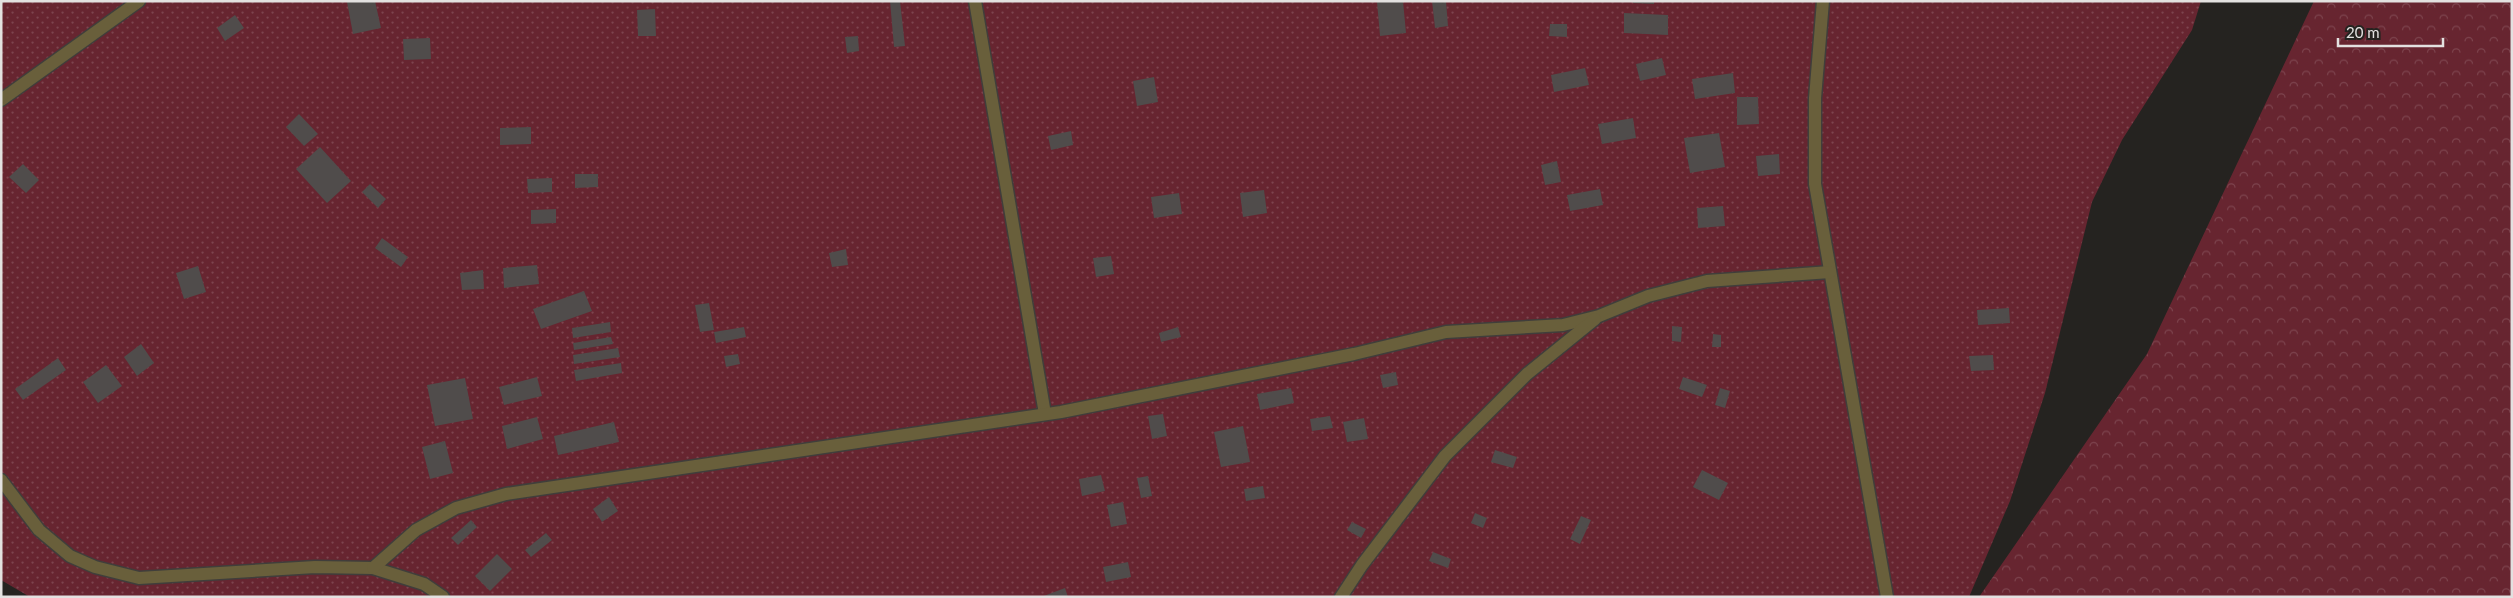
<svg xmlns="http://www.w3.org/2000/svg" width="2513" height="598" viewBox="0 0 2513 598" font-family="Lato,sans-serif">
<defs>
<pattern id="forest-crowns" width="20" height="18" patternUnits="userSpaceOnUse" patternTransform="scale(1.25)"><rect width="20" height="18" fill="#672530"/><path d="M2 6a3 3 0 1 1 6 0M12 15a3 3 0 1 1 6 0" fill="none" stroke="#7d444e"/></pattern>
<pattern id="garden-dots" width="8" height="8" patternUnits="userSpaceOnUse" patternTransform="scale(1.25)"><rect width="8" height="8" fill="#672530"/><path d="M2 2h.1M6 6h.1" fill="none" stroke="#7d444e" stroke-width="1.8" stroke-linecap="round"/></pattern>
</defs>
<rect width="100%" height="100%" fill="#252320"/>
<polygon fill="url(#forest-crowns)" points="2314,1 2512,1 2512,597 1979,597 2147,354"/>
<polygon fill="url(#garden-dots)" points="1,1 2201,1 2192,30 2122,140 2092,202 2045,393 2010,501 1969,597 30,597 1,580"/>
<g fill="#504c4b">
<polygon points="375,1 381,28 353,34 347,2"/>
<polygon points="890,1 900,1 905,46 894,47"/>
<polygon points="1403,1 1406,33 1380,36 1377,2"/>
<polygon points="1432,1 1446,1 1448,26 1435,28"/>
<polygon points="1633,1 1654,1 1654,4 1633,3"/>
<polygon points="655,9 656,36 638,36 637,10"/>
<polygon points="1624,13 1668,15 1668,35 1624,33"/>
<polygon points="235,15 244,28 225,41 217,28"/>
<polygon points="1550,24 1567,24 1567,37 1549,36"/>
<polygon points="858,36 859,51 847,53 845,37"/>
<polygon points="430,38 431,59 404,60 403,39"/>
<polygon points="1662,58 1666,75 1640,81 1636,64"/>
<polygon points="1585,68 1589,85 1554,92 1551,75"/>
<polygon points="1733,73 1735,93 1695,99 1692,79"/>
<polygon points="1154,77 1158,102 1137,106 1133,81"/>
<polygon points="1737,97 1758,97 1759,124 1737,125"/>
<polygon points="299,114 318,134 304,146 286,127"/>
<polygon points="1633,118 1636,138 1602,144 1598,124"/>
<polygon points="531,127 531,144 500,145 500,128"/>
<polygon points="1071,131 1073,145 1051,150 1048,136"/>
<polygon points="1719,133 1725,167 1690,173 1684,138"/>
<polygon points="320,147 351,181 327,203 296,169"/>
<polygon points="1779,154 1780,174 1758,176 1756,156"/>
<polygon points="1557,161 1561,182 1545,185 1541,165"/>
<polygon points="23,164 39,180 26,193 9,177"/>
<polygon points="575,174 598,174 598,187 575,188"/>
<polygon points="552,178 552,192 528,193 527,179"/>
<polygon points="370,184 386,199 378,208 362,192"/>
<polygon points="1600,189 1603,205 1570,211 1567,195"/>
<polygon points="1264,190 1267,213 1243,217 1240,193"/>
<polygon points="1179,193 1182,214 1154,218 1151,197"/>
<polygon points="1723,206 1725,226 1698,228 1697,208"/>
<polygon points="556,209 556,223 531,224 531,210"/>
<polygon points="382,238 408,257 401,267 375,248"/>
<polygon points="846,249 848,265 832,267 829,253"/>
<polygon points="1111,256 1114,274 1096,277 1093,258"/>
<polygon points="537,265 539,284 504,288 503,268"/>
<polygon points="198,266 206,292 184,299 176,273"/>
<polygon points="483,270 484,289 462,290 460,273"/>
<polygon points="584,291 592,311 541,329 533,309"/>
<polygon points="709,303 714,330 700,332 695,305"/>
<polygon points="2009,308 2010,323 1978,325 1977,310"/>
<polygon points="610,322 611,332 573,338 572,328"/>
<polygon points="1672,326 1682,327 1681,342 1672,341"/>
<polygon points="744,327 746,337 716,343 714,332"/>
<polygon points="1178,327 1181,337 1161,342 1159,333"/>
<polygon points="1713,334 1721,335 1721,347 1712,347"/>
<polygon points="611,337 613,344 574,350 573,343"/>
<polygon points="141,344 154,363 137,376 124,357"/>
<polygon points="618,348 620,357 574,364 573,355"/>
<polygon points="738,354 740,364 726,367 724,356"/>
<polygon points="1993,355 1994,370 1971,371 1969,356"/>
<polygon points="58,358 66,370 23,400 15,389"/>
<polygon points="621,363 622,373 576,381 574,370"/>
<polygon points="106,365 122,386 98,403 83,382"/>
<polygon points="1396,372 1398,385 1383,388 1380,375"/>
<polygon points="537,377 542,396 504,405 499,387"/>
<polygon points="1683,377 1707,385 1702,397 1679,389"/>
<polygon points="465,378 473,419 435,426 427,385"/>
<polygon points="1291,388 1294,403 1260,410 1257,394"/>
<polygon points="1720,388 1730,391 1725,408 1715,405"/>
<polygon points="1163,414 1167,436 1152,439 1148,416"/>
<polygon points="1330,416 1333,428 1312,431 1310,419"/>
<polygon points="537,417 543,439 507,449 502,426"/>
<polygon points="1364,418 1368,439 1347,442 1343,422"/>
<polygon points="614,422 619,442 558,455 554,436"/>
<polygon points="1243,426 1250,462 1221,467 1214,432"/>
<polygon points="445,441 453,473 430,479 422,447"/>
<polygon points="1495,450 1517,457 1513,468 1491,462"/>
<polygon points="1702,470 1728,483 1719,500 1693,487"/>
<polygon points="1101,475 1105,491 1082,496 1079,479"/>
<polygon points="1148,476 1152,496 1141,498 1137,478"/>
<polygon points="1263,486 1265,498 1246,501 1244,489"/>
<polygon points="609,497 618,511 602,522 593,509"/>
<polygon points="1123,502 1127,524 1111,527 1107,505"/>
<polygon points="1475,513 1487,518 1483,528 1471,523"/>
<polygon points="1581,516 1591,520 1580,544 1570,539"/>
<polygon points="471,520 477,527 458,545 451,538"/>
<polygon points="1352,522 1366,529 1361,538 1347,530"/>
<polygon points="546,533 552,540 531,557 525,550"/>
<polygon points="1433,552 1451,559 1448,568 1429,561"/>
<polygon points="497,554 512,569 490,591 475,576"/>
<polygon points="1128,562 1131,577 1106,582 1103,567"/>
<polygon points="1065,588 1068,597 1041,597"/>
</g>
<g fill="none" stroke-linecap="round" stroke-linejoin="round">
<g stroke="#403e3b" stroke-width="15">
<g id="lane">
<polyline points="975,1 1045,414"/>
<polyline points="1823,1 1815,98 1815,184 1887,597"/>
<polyline points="1,100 139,1"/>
<polyline points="1,480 39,530 70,556 95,567 139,578 315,567 373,568 424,584 443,597"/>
<polyline points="373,568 416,530 456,508 506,494 1061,412 1354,354 1446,332 1563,325 1599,316 1648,296 1707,281 1830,272"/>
<polyline points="1341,597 1362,565 1445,456 1527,374 1595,319"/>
</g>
</g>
<use href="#lane" stroke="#695f3b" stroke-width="12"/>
</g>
<rect width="2513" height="598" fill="none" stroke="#e3e1e0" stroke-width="5"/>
<path d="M2338 38v8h105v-8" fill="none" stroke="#e3e1e0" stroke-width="2.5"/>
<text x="2346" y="38" font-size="15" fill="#e3e1e0" stroke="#252320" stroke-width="4" paint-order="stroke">20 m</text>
</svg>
